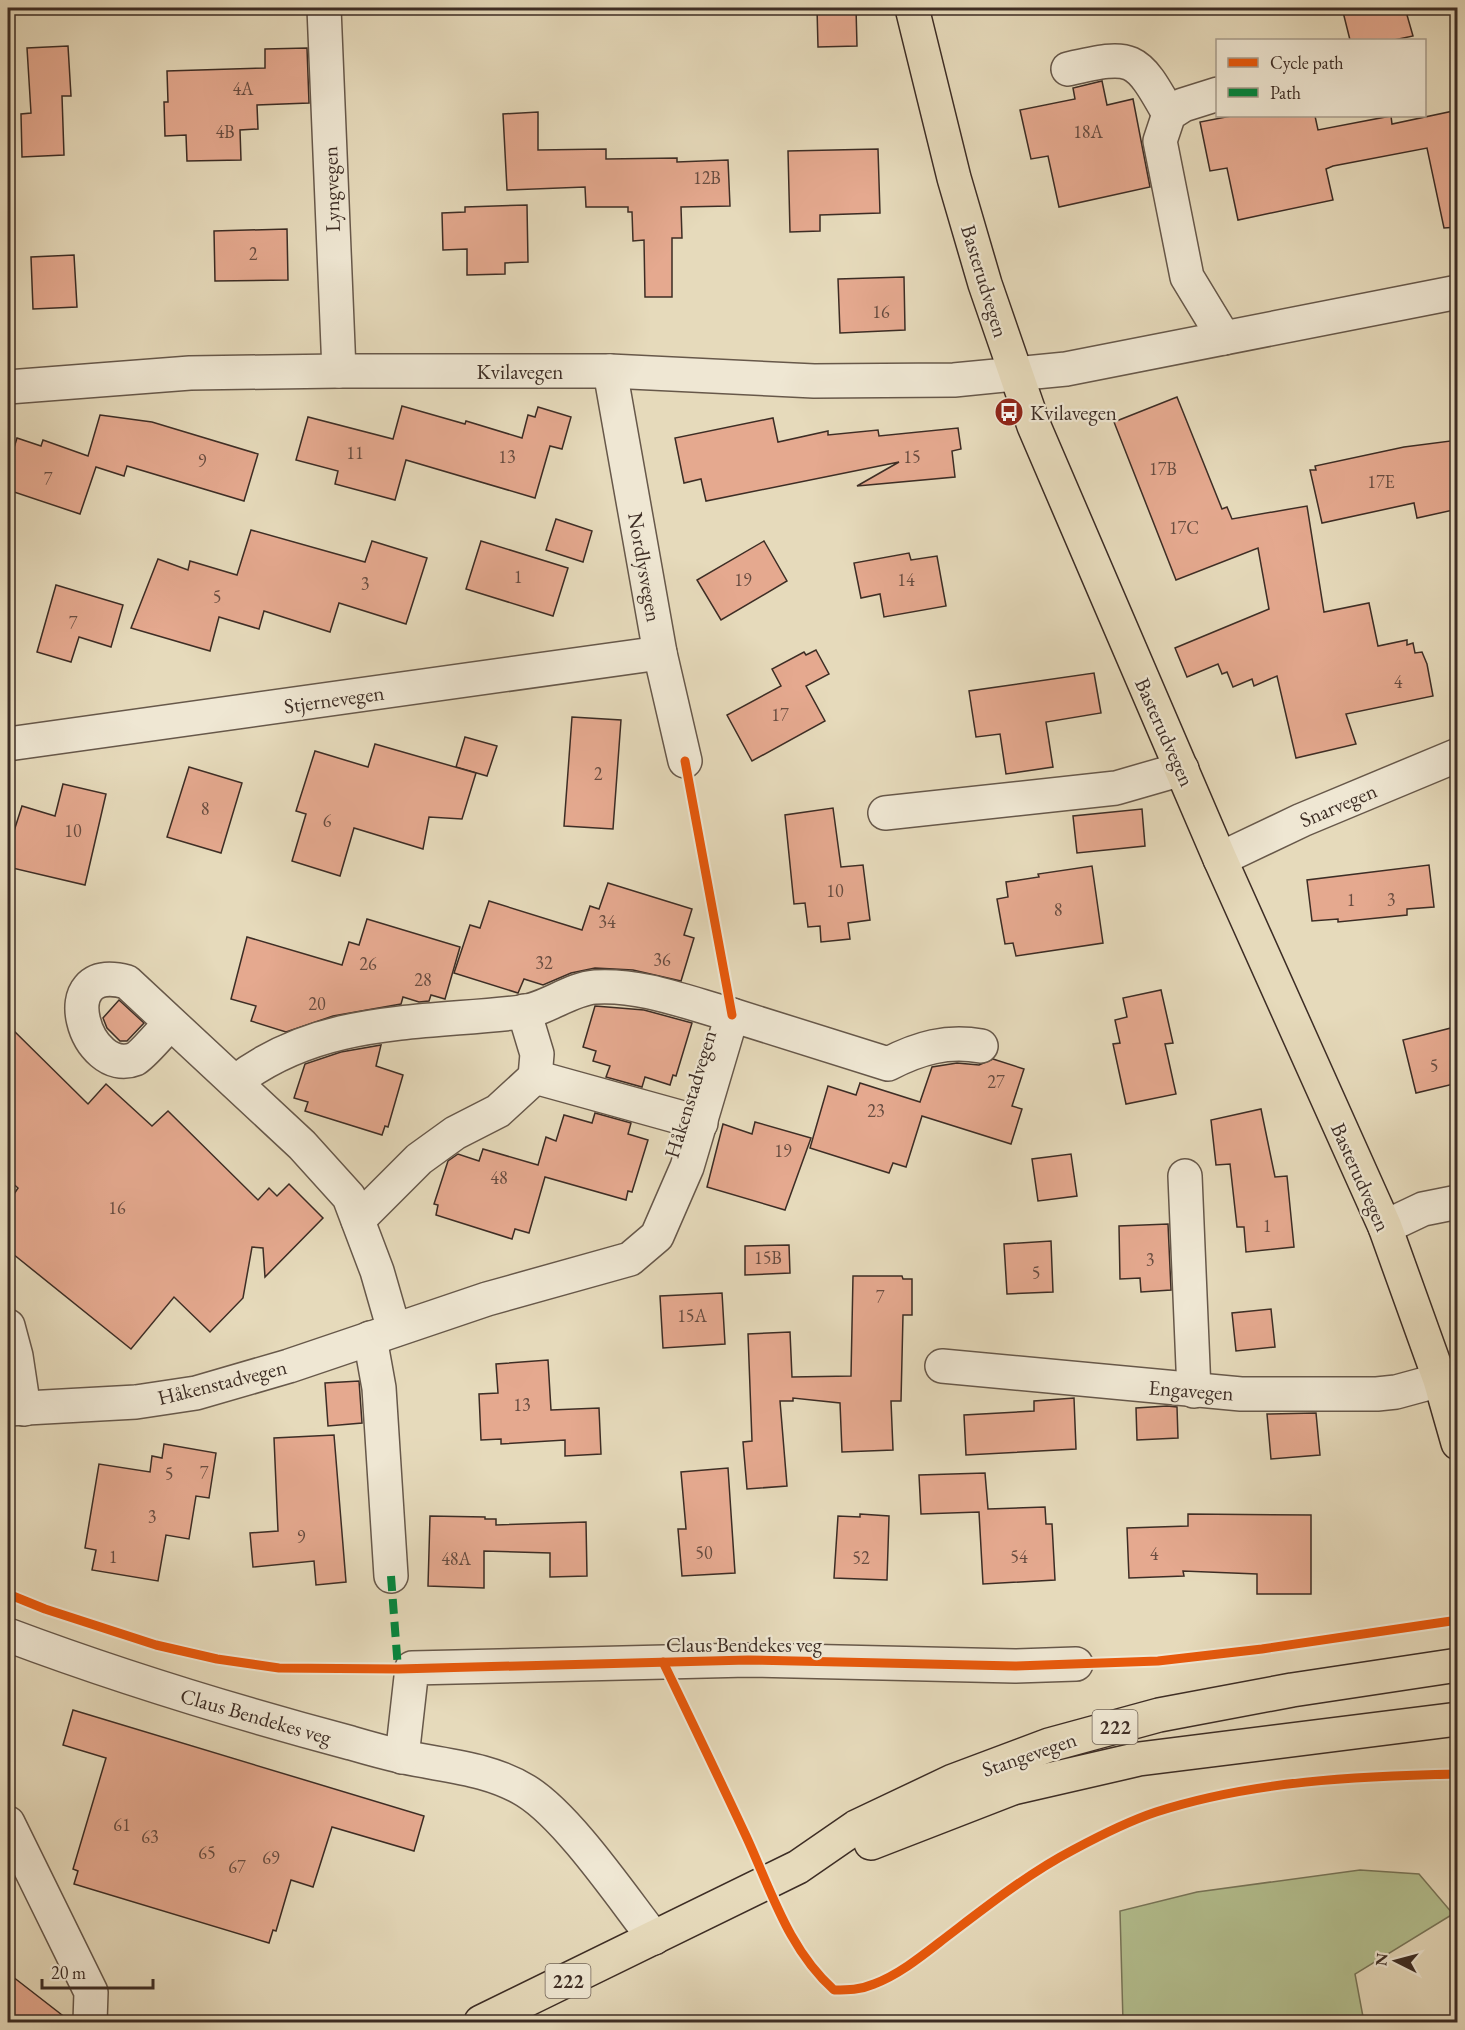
<svg xmlns="http://www.w3.org/2000/svg" width="1465" height="2030" viewBox="0 0 1465 2030" font-family="'EB Garamond',serif">
<rect width="100%" height="100%" fill="#e6dabb"/>
<filter id="stains"><feTurbulence type="fractalNoise" baseFrequency=".00333" numOctaves="4"/><feColorMatrix values="0 0 0 0 .2 0 0 0 0 .09 0 0 0 0 .02 0 0 0 .5 -.17"/></filter>
<radialGradient id="worn" r=".72"><stop offset=".6" stop-color="#630" stop-opacity="0"/><stop offset="1" stop-color="#630" stop-opacity=".3"/></radialGradient>
<polygon fill="#b4c090" stroke="#78765a" stroke-width="1.5" points="1360,1870 1419,1874 1453,1914 1355,1974 1364,2022 1123,2022 1120,1911 1197,1892"/>
<g fill="#e5a98f" stroke="#3d2d25" stroke-width="1.5">
<polygon points="817,8 856,8 857,46 818,47"/>
<polygon points="1342,8 1405,8 1413,36 1394,40 1350,40"/>
<polygon points="68,46 71,96 62,96 64,155 22,157 21,114 31,113 27,48"/>
<polygon points="307,48 309,103 257,105 258,129 240,130 241,160 187,161 186,135 165,136 164,102 168,102 167,71 265,68 265,49"/>
<polygon points="1102,81 1107,105 1133,99 1150,187 1059,207 1048,156 1031,159 1020,110 1075,99 1073,88"/>
<polygon points="1458,110 1458,227 1444,228 1427,148 1333,166 1326,169 1333,200 1238,220 1227,168 1210,171 1200,122 1231,116 1315,116 1318,130 1391,116 1392,124"/>
<polygon points="538,112 538,150 606,149 606,159 677,158 677,162 728,160 730,206 681,207 682,238 672,238 672,297 645,297 644,240 633,241 632,212 628,212 628,207 586,207 585,187 507,190 503,114"/>
<polygon points="878,149 880,213 820,215 820,231 790,232 788,151"/>
<polygon points="527,205 528,262 505,263 505,274 467,275 467,249 443,250 442,213 465,212 465,207"/>
<polygon points="287,229 288,280 215,281 214,231"/>
<polygon points="74,255 77,307 33,309 31,257"/>
<polygon points="904,277 905,330 840,333 838,279"/>
<polygon points="1177,397 1222,509 1227,507 1232,519 1307,506 1324,612 1369,603 1378,646 1407,640 1407,645 1413,643 1415,653 1422,652 1427,664 1433,696 1346,714 1356,744 1296,758 1277,676 1254,686 1252,679 1233,687 1227,672 1222,674 1218,664 1187,677 1175,648 1269,609 1258,548 1176,580 1114,422"/>
<polygon points="402,406 465,424 466,421 522,438 528,415 535,417 538,407 571,417 562,449 550,446 535,498 406,460 395,500 335,484 338,471 296,460 308,417 393,439"/>
<polygon points="100,415 152,422 258,454 244,501 127,466 124,476 96,467 80,514 8,490 8,467 17,438 41,446 43,440 88,456"/>
<polygon points="773,418 778,442 828,431 828,435 878,430 879,436 958,428 961,449 952,451 955,477 857,486 899,462 706,501 701,479 684,483 675,438"/>
<polygon points="1458,440 1458,509 1417,518 1414,503 1322,523 1310,470 1316,470 1315,466 1404,447"/>
<polygon points="556,519 592,531 583,562 546,550"/>
<polygon points="251,530 365,562 372,541 427,558 406,624 339,603 330,632 264,611 259,629 219,617 210,651 131,628 158,559 188,570 190,561 237,575"/>
<polygon points="481,541 568,568 553,616 466,589"/>
<polygon points="764,541 787,581 721,620 697,580"/>
<polygon points="909,553 911,560 937,556 946,606 884,617 880,594 861,598 854,563"/>
<polygon points="56,585 123,605 111,647 79,637 71,662 37,652"/>
<polygon points="816,650 829,674 806,686 825,721 752,761 727,715 781,686 772,669 804,652 806,655"/>
<polygon points="1094,673 1101,713 1046,722 1053,767 1006,774 1000,734 976,737 969,691"/>
<polygon points="572,717 621,720 613,829 564,826"/>
<polygon points="465,737 497,746 487,776 456,767"/>
<polygon points="375,744 476,773 462,819 429,817 423,849 354,828 340,876 292,861 306,814 296,811 315,751 368,767"/>
<polygon points="189,767 242,783 221,853 167,837"/>
<polygon points="63,784 106,794 85,885 8,867 8,829 14,831 22,806 55,816"/>
<polygon points="833,808 841,867 863,865 870,920 848,923 850,939 821,942 820,926 808,927 805,903 794,904 785,815"/>
<polygon points="1142,809 1145,846 1077,853 1073,816"/>
<polygon points="1429,865 1434,907 1407,909 1407,915 1338,922 1338,919 1312,921 1307,880"/>
<polygon points="1092,866 1103,943 1016,956 1013,943 1005,944 997,899 1008,897 1006,882 1039,877 1038,874"/>
<polygon points="608,883 692,909 684,935 694,938 681,981 633,970 595,968 571,973 543,985 524,979 518,993 454,973 470,925 480,928 489,901 582,930 590,906 599,909"/>
<polygon points="367,919 460,947 445,999 431,995 429,1001 419,1002 403,997 401,1004 333,1016 286,1032 251,1021 256,1006 231,999 247,937 342,965 349,942 359,945"/>
<polygon points="1161,990 1173,1043 1165,1044 1176,1094 1126,1104 1113,1044 1120,1043 1115,1020 1127,1017 1123,998"/>
<polygon points="119,1000 144,1023 127,1041 120,1041 107,1028 103,1018"/>
<polygon points="595,1006 644,1010 692,1023 676,1076 673,1075 670,1085 645,1077 642,1087 606,1077 610,1066 593,1061 596,1051 583,1047"/>
<polygon points="8,1025 88,1104 106,1084 152,1126 168,1111 258,1200 269,1188 277,1196 289,1184 323,1218 265,1277 263,1248 252,1247 243,1298 210,1332 174,1297 131,1349 8,1250 8,1203 18,1188 8,1179"/>
<polygon points="1451,1028 1458,1054 1458,1083 1416,1093 1403,1040"/>
<polygon points="381,1045 376,1066 403,1075 388,1127 385,1126 382,1135 305,1111 308,1102 294,1098 305,1064 341,1052"/>
<polygon points="993,1059 1024,1069 1012,1106 1022,1109 1011,1144 922,1116 906,1167 893,1163 889,1173 810,1148 828,1086 856,1095 860,1083 920,1102 932,1067 957,1063 979,1065"/>
<polygon points="1261,1109 1275,1177 1287,1176 1294,1247 1246,1252 1244,1227 1237,1227 1230,1164 1216,1165 1211,1120"/>
<polygon points="595,1113 631,1123 628,1134 648,1140 632,1192 628,1191 626,1200 545,1177 529,1233 515,1229 512,1239 436,1215 438,1205 434,1204 448,1161 458,1154 479,1161 483,1149 538,1165 546,1137 556,1141 564,1115 592,1123"/>
<polygon points="755,1122 811,1138 785,1210 707,1187 723,1124 752,1134"/>
<polygon points="1071,1154 1077,1196 1038,1201 1032,1159"/>
<polygon points="1168,1224 1171,1290 1141,1292 1140,1278 1120,1279 1119,1226"/>
<polygon points="1051,1241 1053,1292 1007,1294 1004,1244"/>
<polygon points="789,1245 790,1273 745,1275 745,1246"/>
<polygon points="853,1276 902,1276 903,1279 912,1279 912,1315 903,1315 901,1401 891,1401 893,1450 842,1452 840,1403 793,1398 793,1401 780,1401 787,1486 747,1489 743,1442 752,1441 748,1334 790,1332 792,1377 851,1376"/>
<polygon points="722,1293 725,1344 663,1348 660,1296"/>
<polygon points="1271,1309 1275,1347 1236,1351 1232,1313"/>
<polygon points="548,1360 551,1410 599,1408 601,1454 565,1456 565,1440 501,1444 501,1439 481,1440 479,1394 498,1393 496,1364"/>
<polygon points="359,1381 362,1423 328,1426 325,1383"/>
<polygon points="1074,1398 1076,1449 966,1455 964,1415 1034,1411 1034,1401"/>
<polygon points="1167,1406 1177,1407 1178,1438 1137,1440 1136,1408"/>
<polygon points="1316,1413 1320,1455 1271,1459 1267,1414"/>
<polygon points="334,1435 346,1582 316,1585 314,1561 253,1567 250,1533 278,1531 274,1438"/>
<polygon points="164,1444 216,1453 209,1498 196,1496 189,1539 166,1535 158,1581 92,1570 96,1550 85,1548 99,1464 150,1472 152,1456 162,1458"/>
<polygon points="728,1468 735,1573 682,1576 678,1529 686,1529 681,1472"/>
<polygon points="985,1473 988,1509 1045,1507 1046,1524 1052,1524 1055,1580 983,1584 979,1512 921,1514 919,1475"/>
<polygon points="860,1514 889,1516 887,1580 834,1578 838,1516 860,1517"/>
<polygon points="1188,1514 1311,1515 1311,1594 1257,1594 1257,1574 1183,1571 1184,1576 1129,1578 1127,1528 1188,1526"/>
<polygon points="430,1516 485,1517 485,1519 496,1519 496,1525 586,1522 587,1576 550,1577 550,1553 484,1551 484,1588 428,1586"/>
<polygon points="73,1710 424,1816 414,1851 332,1827 313,1887 291,1880 276,1931 273,1930 269,1943 74,1884 78,1871 73,1869 106,1758 63,1745"/>
<polygon points="8,1973 71,2022 8,2022"/>
</g>
<g fill="none" stroke-linecap="round" stroke-linejoin="round">
<g stroke="#67584a" stroke-width="36">
<g id="minor">
<polyline points="324,8 339,371"/>
<path d="M1068,69C1133,54 1136,55 1169,114"/>
<polyline points="1218,94 1183,105 1169,114 1160,141 1187,277 1224,338"/>
<polyline points="610,371 660,653 685,761"/>
<polyline points="8,387 190,373 339,371 610,371 814,381 954,380 1066,369 1458,292"/>
<polyline points="8,744 660,653"/>
<polyline points="885,813 1116,788 1182,769"/>
<polyline points="1220,859 1302,820 1458,755"/>
<path d="M732,1015L888,1064C919,1048 947,1040 981,1046"/>
<path d="M171,1023C162,1031 144,1054 135,1059C86,1079 49,961 127,982L302,1145L349,1197L377,1271L394,1330"/>
<polyline points="535,1077 701,1123"/>
<polyline points="1185,1176 1194,1391"/>
<polyline points="358,1220 419,1159 455,1133 498,1111 535,1077 537,1054 524,1011"/>
<polyline points="1385,1227 1423,1209 1458,1202"/>
<polyline points="8,1326 16,1356 24,1409"/>
<polyline points="370,1338 379,1388 391,1576"/>
<polyline points="942,1366 1241,1394 1377,1394 1396,1392 1440,1380"/>
<path d="M8,1409L136,1402L196,1393L289,1366L487,1299L630,1259L657,1236L687,1167L732,1015C688,1003 642,984 595,987C570,989 547,1009 522,1012C421,1024 320,1016 235,1082"/>
<path d="M8,1635C120,1677 235,1712 351,1743C368,1748 386,1753 404,1757C445,1766 489,1768 526,1791C568,1817 622,1897 654,1938"/>
<polyline points="402,1757 412,1668 748,1660 1015,1666 1076,1664"/>
<polyline points="8,1823 91,1992 90,2022"/>
</g>
</g>
<g stroke="#3d2d25" stroke-width="36">
<g id="major">
<polyline points="912,8 954,178 985,284 1034,426 1220,859 1385,1227 1440,1380 1458,1443"/>
<polyline points="871,1843 1013,1788 1139,1759 1458,1719"/>
<polyline points="481,2022 798,1867 856,1827 953,1781 1049,1745 1159,1715 1292,1690 1458,1665"/>
</g>
</g>
<use href="#minor" stroke="#efe7d3" stroke-width="33"/>
<use href="#major" stroke="#e6dabb" stroke-width="33"/>
<polyline stroke="#00873e" stroke-width="8" stroke-dasharray="15 8" stroke-linecap="butt" points="391,1576 398,1669"/>
<g stroke="#efe7d3" stroke-width="13">
<g id="cycleway">
<polyline points="685,761 732,1015"/>
<polyline points="8,1594 45,1609 156,1645 217,1659 279,1668 398,1669 748,1660 1015,1666 1158,1661 1262,1649 1458,1620"/>
<path d="M663,1662C691,1720 719,1778 746,1836C771,1890 788,1949 834,1990C848,1990 860,1990 874,1984C903,1973 929,1950 953,1932C991,1903 1031,1872 1073,1850C1099,1836 1129,1821 1156,1812C1252,1781 1358,1776 1458,1774"/>
</g>
</g>
<use href="#cycleway" stroke="#e8590c" stroke-width="9"/>
</g>
<defs>
<g id="bus-disc" transform="scale(1.5)"><circle r="9.5" fill="#8f2418" stroke="#efe7d3"/><path d="M-5-6H5V4H4V6H2V4H-2V6H-4V4H-5ZM-3.5-4V0h7V-4ZM-3.5 1.2v1.5H-2V1.2ZM2 1.2v1.5H3.5V1.2Z" fill="#fff"/></g>
</defs>
<g fill-rule="evenodd">
<use href="#bus-disc" x="1009" y="412"/>
</g>
<g text-anchor="middle" dominant-baseline="central" stroke-width="4.5" stroke-linejoin="round" paint-order="stroke">
<g font-size="18" fill="#674c40">
<text x="243" y="88">4A</text>
<text x="225" y="131">4B</text>
<text x="1088" y="131">18A</text>
<text x="707" y="177">12B</text>
<text x="253" y="253">2</text>
<text x="881" y="311">16</text>
<text x="355" y="452">11</text>
<text x="507" y="456">13</text>
<text x="912" y="456">15</text>
<text x="202" y="460">9</text>
<text x="1163" y="468">17B</text>
<text x="48" y="478">7</text>
<text x="1381" y="481">17E</text>
<text x="1184" y="527">17C</text>
<text x="518" y="576">1</text>
<text x="743" y="579">19</text>
<text x="906" y="579">14</text>
<text x="365" y="583">3</text>
<text x="217" y="596">5</text>
<text x="73" y="622">7</text>
<text x="1398" y="681">4</text>
<text x="780" y="714">17</text>
<text x="598" y="773">2</text>
<text x="205" y="808">8</text>
<text x="327" y="820">6</text>
<text x="73" y="830">10</text>
<text x="835" y="890">10</text>
<text x="1351" y="899">1</text>
<text x="1391" y="899">3</text>
<text x="1058" y="909">8</text>
<text x="607" y="921">34</text>
<text x="662" y="959">36</text>
<text x="544" y="962">32</text>
<text x="368" y="963">26</text>
<text x="423" y="979">28</text>
<text x="317" y="1003">20</text>
<text x="1434" y="1065">5</text>
<text x="996" y="1081">27</text>
<text x="876" y="1110">23</text>
<text x="783" y="1150">19</text>
<text x="499" y="1177">48</text>
<text x="117" y="1207">16</text>
<text x="1267" y="1225">1</text>
<text x="768" y="1257">15B</text>
<text x="1150" y="1259">3</text>
<text x="1036" y="1272">5</text>
<text x="880" y="1296">7</text>
<text x="692" y="1315">15A</text>
<text x="522" y="1404">13</text>
<text x="204" y="1472">7</text>
<text x="169" y="1473">5</text>
<text x="152" y="1516">3</text>
<text x="301" y="1536">9</text>
<text x="704" y="1552">50</text>
<text x="1154" y="1553">4</text>
<text x="113" y="1556">1</text>
<text x="1019" y="1556">54</text>
<text x="861" y="1557">52</text>
<text x="456" y="1558">48A</text>
<text x="122" y="1824">61</text>
<text x="150" y="1836">63</text>
<text x="207" y="1852">65</text>
<text x="271" y="1857">69</text>
<text x="237" y="1866">67</text>
</g>
<g fill="#efe7d3" stroke="#726559" stroke-width="1.5">
<rect x="1092.5" y="1710" width="45" height="34" rx="4.5"/>
<rect x="545.5" y="1964" width="45" height="34" rx="4.5"/>
</g>
<g font-size="20" font-weight="bold" fill="#3d2d25">
<text x="1115" y="1727">222</text>
<text x="568" y="1981">222</text>
</g>
<g font-size="21" fill="#3d2d25" stroke="#efe7d3">
<text transform="translate(331 189) rotate(-92)">Lyngvegen</text>
<text transform="translate(985 281) rotate(73)">Basterudvegen</text>
<text x="520" y="371">Kvilavegen</text>
<text transform="translate(645 567) rotate(80)">Nordlysvegen</text>
<text transform="translate(334 699) rotate(-8)">Stjernevegen</text>
<text transform="translate(1165 732) rotate(66)">Basterudvegen</text>
<text transform="translate(1338 805) rotate(-23)">Snarvegen</text>
<text transform="translate(690 1094) rotate(-73)">Håkenstadvegen</text>
<text transform="translate(1361 1177) rotate(66)">Basterudvegen</text>
<text transform="translate(222 1382) rotate(-14)">Håkenstadvegen</text>
<text transform="translate(1191 1390) rotate(4)">Engavegen</text>
<text x="744" y="1644">Claus Bendekes veg</text>
<text transform="translate(256 1716) rotate(16)">Claus Bendekes veg</text>
<text transform="translate(1029 1754) rotate(-19)">Stangevegen</text>
</g>
<g font-size="21" fill="#3d2d25" stroke="#efe7d3" text-anchor="start">
<text x="1030" y="412">Kvilavegen</text>
</g>
</g>
<rect width="1465" height="2030" fill="none" stroke="#e6dabb" stroke-width="30"/>
<rect x="9" y="9" width="1447" height="2012" fill="none" stroke="#3d2d25" stroke-width="3"/>
<rect x="15" y="15" width="1435" height="2000" fill="none" stroke="#3d2d25" stroke-width="1.5"/>
<rect x="1216" y="39" width="210" height="78" fill="#efe7d3" stroke="#a89d8d" stroke-width="1.5"/>
<rect x="1228" y="58" width="30" height="9" fill="#e8590c" stroke="#a89d8d" stroke-width="1.5"/>
<text x="1270" y="69" font-size="18" fill="#3d2d25">Cycle path</text>
<rect x="1228" y="88" width="30" height="9" fill="#00873e" stroke="#a89d8d" stroke-width="1.5"/>
<text x="1270" y="99" font-size="18" fill="#3d2d25">Path</text>
<g transform="translate(1396 1961) rotate(276)" stroke="#efe7d3" stroke-width="4.5" paint-order="stroke">
<path d="M0-4.5L10 22L0 15L-10 22Z" fill="#3d2d25"/>
<text y="-9" font-size="16" font-weight="bold" text-anchor="middle" fill="#3d2d25">N</text>
</g>
<path d="M42 1979v9h111v-9" fill="none" stroke="#3d2d25" stroke-width="3"/>
<text x="51" y="1979" font-size="18" fill="#3d2d25" stroke="#efe7d3" stroke-width="4.5" paint-order="stroke">20 m</text>
<rect width="100%" height="100%" filter="url(#stains)"/>
<rect width="100%" height="100%" fill="url(#worn)"/>
</svg>
